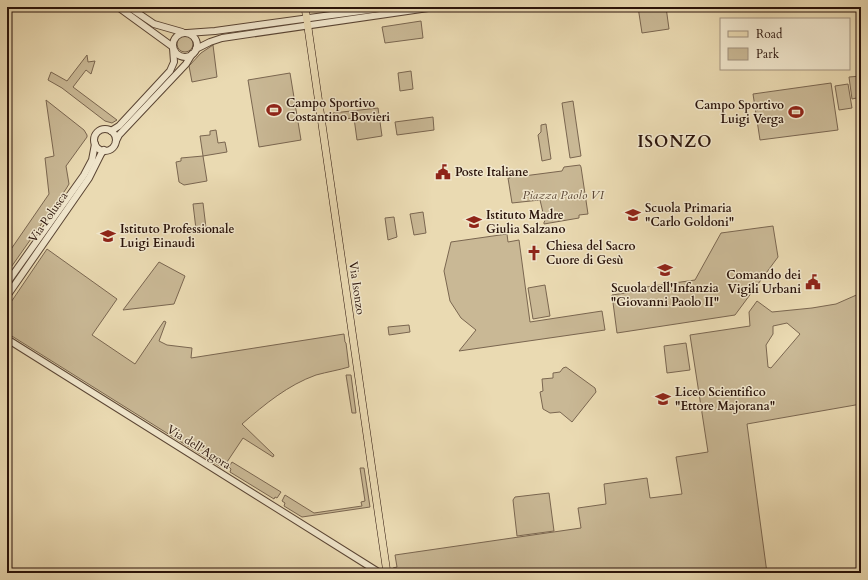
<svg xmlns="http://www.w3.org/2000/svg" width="868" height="580" viewBox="0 0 868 580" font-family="Cardo,serif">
<rect width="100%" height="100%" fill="#eadab2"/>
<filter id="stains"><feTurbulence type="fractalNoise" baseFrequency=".005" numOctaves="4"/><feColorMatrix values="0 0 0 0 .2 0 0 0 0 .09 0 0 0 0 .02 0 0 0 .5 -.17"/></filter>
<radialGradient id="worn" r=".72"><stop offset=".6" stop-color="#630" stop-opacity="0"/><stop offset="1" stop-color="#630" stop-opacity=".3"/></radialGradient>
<g fill="#c9b895" stroke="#7a6650" fill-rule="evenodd">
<polygon points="638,7 666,7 669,29 642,33"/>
<polygon points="421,21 423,38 385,43 382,27"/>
<circle cx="185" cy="44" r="8"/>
<polygon points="213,45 217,77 192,82 189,66 201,53"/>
<polygon points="87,55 88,62 95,61 91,74 86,70 73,87 117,120 112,123 105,121 62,88 48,80 51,72 67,81"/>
<polygon points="411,71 413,89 400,91 398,73"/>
<polygon points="290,73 301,140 259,147 248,80"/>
<polygon points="861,76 861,97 852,99 849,77"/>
<polygon points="831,83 838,130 760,140 753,94"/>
<polygon points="848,84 852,108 839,110 835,86"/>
<polygon points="46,100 84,130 87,135 87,137 66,166 69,184 66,189 7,273 7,255 49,194 45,158 54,156"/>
<polygon points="573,101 581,156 570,158 562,103"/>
<polygon points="378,108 382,136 357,140 354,118 334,120 333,113"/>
<polygon points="433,117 434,130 397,135 395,122"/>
<polygon points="546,124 551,159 542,161 538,135 541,132 541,125"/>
<polygon points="216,130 218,143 225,142 227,152 203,156 207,181 184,185 179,182 176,162 181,161 181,158 203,156 200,136 210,135 210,131"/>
<polygon points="580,165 581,167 588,214 579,215 579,218 544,224 544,222 545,221 540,200 512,203 508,178 510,178 510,175 512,175 516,177 562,171 564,167"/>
<polygon points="203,203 206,228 196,229 193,204"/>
<polygon points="423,212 426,233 414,235 410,214"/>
<polygon points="394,217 397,237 388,240 385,218"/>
<polygon points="773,226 778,257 735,315 617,333 612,295 632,292 632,289 695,280 721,233"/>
<polygon points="507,234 508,242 519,240 530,322 602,311 605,330 459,351 476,330 461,318 450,301 444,271 451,242"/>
<path d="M47,249L117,299L92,335L135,364L164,321L166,322L159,341L167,345L192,348L191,358L344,334L345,342L346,343L349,367C339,370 327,372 316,375C288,385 265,404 242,424L274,455L273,457L243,438L225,465L223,464L221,467L7,333V308Z"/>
<polygon points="159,262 185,276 174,304 123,310"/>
<polygon points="545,285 550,316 533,319 528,288"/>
<path d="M861,293V404L747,424L767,573H393V568L397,567L395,555L581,528L578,508L606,504L604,484L647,478L650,498L682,494L676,457L708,452L690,335L750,326L749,312L757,301L772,312L812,308L836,304ZM787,323L800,334L771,368L768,367L766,345L773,334V326Z"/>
<polygon points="409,325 410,332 389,335 388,327"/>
<polygon points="686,343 690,370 667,373 664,346"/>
<polygon points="566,367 595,388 596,392 572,422 560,412 550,413 543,409 540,392 543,391 542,379 553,378 553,373 560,372 563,368"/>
<polygon points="346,375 351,375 356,413 352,413"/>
<polygon points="232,462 281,492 277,498 275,497 274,499 230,472 231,469 229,467"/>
<polygon points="360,468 364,468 370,507 302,517 284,506 285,503 282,501 285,495 314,513 362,506 361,502 365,501"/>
<polygon points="549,493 554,531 517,536 513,500 515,497"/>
</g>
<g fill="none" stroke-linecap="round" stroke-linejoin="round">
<g stroke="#5a4534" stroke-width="8">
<g id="minor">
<polyline points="118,7 173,47"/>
<polyline points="129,7 154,24 182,32"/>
<circle cx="185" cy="45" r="12"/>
<polyline points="187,33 215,31 390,7"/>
<polyline points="196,49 210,42 222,38 435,7"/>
<circle cx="105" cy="140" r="11"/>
<polyline points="111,131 119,126 170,71 174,62 173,48"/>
<polyline points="116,141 119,135 186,64 192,54"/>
<polyline points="7,283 84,175 92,160 95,144"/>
<polyline points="7,296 89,178 101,154 104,150"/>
<polyline points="7,339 380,573"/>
</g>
</g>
<g stroke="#2a130a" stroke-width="8">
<polyline id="major" points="305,7 387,573"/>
</g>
<use href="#minor" stroke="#f1e7cd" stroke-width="6"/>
<use href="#major" stroke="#eadab2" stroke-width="7"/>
</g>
<defs>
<g id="stadium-bare" transform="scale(1.2)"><path d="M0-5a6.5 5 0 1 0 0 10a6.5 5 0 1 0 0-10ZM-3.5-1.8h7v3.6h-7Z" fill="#8f2418" stroke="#f1e7cd" stroke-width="2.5" paint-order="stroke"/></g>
<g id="civic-bare" transform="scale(1.2)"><path d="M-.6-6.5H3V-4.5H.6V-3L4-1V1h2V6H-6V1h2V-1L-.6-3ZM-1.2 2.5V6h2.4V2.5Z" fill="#8f2418" stroke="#f1e7cd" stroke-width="2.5" paint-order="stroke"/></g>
<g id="school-bare" transform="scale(1.2)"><path d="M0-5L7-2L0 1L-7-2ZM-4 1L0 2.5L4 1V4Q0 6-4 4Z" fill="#8f2418" stroke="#f1e7cd" stroke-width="2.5" paint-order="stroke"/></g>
<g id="church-bare" transform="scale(1.2)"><path d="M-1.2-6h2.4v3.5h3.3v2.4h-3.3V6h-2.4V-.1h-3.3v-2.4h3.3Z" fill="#8f2418" stroke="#f1e7cd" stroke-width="2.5" paint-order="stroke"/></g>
</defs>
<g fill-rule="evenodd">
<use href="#stadium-bare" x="274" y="110"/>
<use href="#stadium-bare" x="796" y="112"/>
<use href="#civic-bare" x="443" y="172"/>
<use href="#school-bare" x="633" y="215"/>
<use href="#school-bare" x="474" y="222"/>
<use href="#school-bare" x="108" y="236"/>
<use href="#church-bare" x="534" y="253"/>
<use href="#school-bare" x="665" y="270"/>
<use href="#civic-bare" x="813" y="282"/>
<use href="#school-bare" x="663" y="399"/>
</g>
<g text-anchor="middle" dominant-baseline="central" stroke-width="3" stroke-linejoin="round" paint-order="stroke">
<g font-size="12" font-weight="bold" fill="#2a130a" stroke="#f1e7cd" text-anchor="start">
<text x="286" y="103">Campo Sportivo<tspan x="286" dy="14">Costantino Bovieri</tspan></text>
<text x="784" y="105" text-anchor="end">Campo Sportivo<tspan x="784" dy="14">Luigi Verga</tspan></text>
<text x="455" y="172">Poste Italiane</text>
<text x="645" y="208">Scuola Primaria<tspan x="645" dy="14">"Carlo Goldoni"</tspan></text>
<text x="486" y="215">Istituto Madre<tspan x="486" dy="14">Giulia Salzano</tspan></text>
<text x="120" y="229">Istituto Professionale<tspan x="120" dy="14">Luigi Einaudi</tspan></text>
<text x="546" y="246">Chiesa del Sacro<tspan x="546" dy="14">Cuore di Gesù</tspan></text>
<text x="801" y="275" text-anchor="end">Comando dei<tspan x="801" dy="14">Vigili Urbani</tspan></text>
<text x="665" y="288" text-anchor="middle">Scuola dell'Infanzia<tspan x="665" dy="14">"Giovanni Paolo II"</tspan></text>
<text x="675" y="392">Liceo Scientifico<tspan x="675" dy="14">"Ettore Majorana"</tspan></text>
</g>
<g font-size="12" font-style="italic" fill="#5a4534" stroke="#f1e7cd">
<text x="563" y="195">Piazza Paolo VI</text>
</g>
<g font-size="12" fill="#2a130a" stroke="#f1e7cd">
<text transform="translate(48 217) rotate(-55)">Via Polusca</text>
<text transform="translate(357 288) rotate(82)">Via Isonzo</text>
<text transform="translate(199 447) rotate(32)">Via dell'Agora</text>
</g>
<g font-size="16" font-weight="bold" letter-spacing="1" fill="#2a130a" stroke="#f1e7cd">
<text x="675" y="142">ISONZO</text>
</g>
</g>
<rect width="868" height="580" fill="none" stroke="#eadab2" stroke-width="24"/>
<rect x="8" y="8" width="852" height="564" fill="none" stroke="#2a130a" stroke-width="2"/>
<rect x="12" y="12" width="844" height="556" fill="none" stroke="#2a130a"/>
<rect x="720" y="18" width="130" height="52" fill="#f1e7cd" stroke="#a1927f"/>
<rect x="728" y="31" width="20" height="6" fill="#eadab2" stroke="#a1927f"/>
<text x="756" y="38" font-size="12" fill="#2a130a">Road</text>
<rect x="728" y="48" width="20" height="12" fill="#c9b895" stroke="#a1927f"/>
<text x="756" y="58" font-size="12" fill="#2a130a">Park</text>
<rect width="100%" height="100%" filter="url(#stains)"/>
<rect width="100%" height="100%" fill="url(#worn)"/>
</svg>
